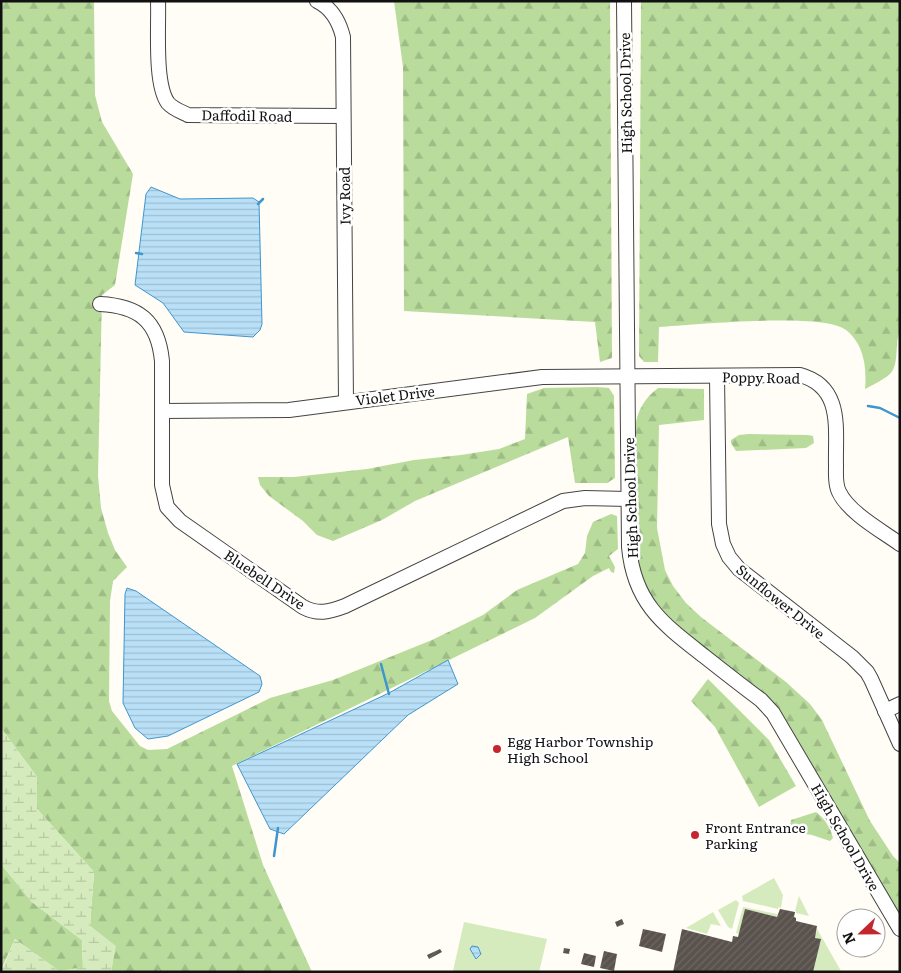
<svg xmlns="http://www.w3.org/2000/svg" width="901" height="973" viewBox="0 0 901 973" font-family="Literata,serif">
<defs>
<pattern id="forest-firs" width="22" height="20" patternUnits="userSpaceOnUse" patternTransform="scale(1.25)"><rect width="22" height="20" fill="#b9dc9c"/><path d="M5 1l3.5 6h-7zM16 11l3.5 6h-7z" fill="#9ebc85"/></pattern>
<pattern id="wetland-marsh" width="20" height="14" patternUnits="userSpaceOnUse" patternTransform="scale(1.25)"><rect width="20" height="14" fill="#d5ebbd"/><path d="M1 5h8M5 5V1M11 12h8M15 12V8" fill="none" stroke="#b6c8a1"/></pattern>
<pattern id="water-rules" width="6" height="5" patternUnits="userSpaceOnUse" patternTransform="scale(1.25)"><rect width="6" height="5" fill="#b9e0f7"/><path d="M0 2.5h6" fill="none" stroke="#9ebfd3"/></pattern>
<pattern id="building-hatch" width="6" height="6" patternUnits="userSpaceOnUse" patternTransform="scale(1.25)"><rect width="6" height="6" fill="#5a524d"/><path d="M-1 1l2-2M0 6l6-6M5 7l2-2" fill="none" stroke="#6d6662"/></pattern>
</defs>
<rect width="100%" height="100%" fill="#fffdf5"/>
<g fill="#d5ebbd">
<polygon points="774,878 783,895 781,908 778,907 778,909 743,901 742,896"/>
<polygon points="799,896 809,916 796,913 796,911 795,911"/>
<polygon points="736,900 739,903 732,929 728,927 718,910"/>
<polygon points="743,907 777,914 777,917 745,909 739,934 736,933"/>
<polygon points="713,912 721,926 711,924 707,934 686,928"/>
<polygon points="464,922 547,939 539,972 453,971"/>
<polygon points="817,929 841,971 841,972 813,972 815,938"/>
</g>
<g fill="url(#forest-firs)">
<polygon points="1,1 94,1 95,95 102,122 133,174 115,285 102,295 98,476 101,508 108,533 115,550 127,567 113,581 110,601 109,701 112,711 140,746 148,750 167,749 270,698 333,680 432,640 483,615 517,590 578,564 585,553 587,536 593,522 611,514 617,516 618,549 609,556 615,567 614,573 611,572 609,568 593,576 535,618 232,766 263,865 312,972 160,972 159,970 156,972 111,972 115,946 90,926 94,872 37,809 37,777 1,728"/>
<polygon points="394,1 610,1 612,358 600,362 595,322 404,311 403,67"/>
<path d="M641,1H900V331C894,343 900,364 890,374C883,380 873,385 865,389C867,368 864,344 846,330C823,312 693,325 659,327L658,362H644L639,356Z"/>
<polygon points="597,387 609,388 614,396 615,478 607,483 575,483 568,437 415,501 382,520 333,541 317,535 303,521 269,496 260,485 258,477 294,477 367,469 414,460 461,455 499,449 525,439 527,394 544,388"/>
<path d="M658,388L704,389V420L659,425L657,528L665,570L673,586L686,603L701,617L786,682L810,704L822,720L870,821L893,856L900,863V916L785,718C743,661 654,637 638,563C632,535 635,501 635,472C634,440 629,410 658,388Z"/>
<polygon points="749,434 808,435 813,436 814,443 806,448 736,451 731,443 731,440 739,435"/>
<polygon points="708,679 769,740 796,786 759,807 715,727 691,701"/>
<path d="M816,812C824,817 831,829 833,838L830,841L812,835L794,832L790,825L791,820Z"/>
<polygon points="1,864 32,902 82,940 83,968 59,971 15,939 1,970"/>
</g>
<polygon fill="url(#wetland-marsh)" points="1,728 37,777 37,809 94,872 90,926 116,946 111,972 1,972 15,939 59,971 83,967 82,940 32,902 1,864"/>
<g fill="url(#water-rules)" stroke="#3f96cf">
<polygon points="151,187 180,199 253,198 259,202 262,324 260,330 253,337 184,332 163,303 135,285 146,194"/>
<polygon points="127,588 136,591 260,676 262,684 259,692 168,736 148,739 135,728 123,703 125,594"/>
<polygon points="448,660 458,684 408,715 284,834 270,829 237,764 389,693"/>
<polygon points="472,946 478,947 481,954 476,959 470,949"/>
</g>
<g fill="none" stroke-linecap="round" stroke-linejoin="round">
<g stroke="#3f96cf" stroke-width="2.5">
<polyline points="258,204 263,199"/>
<polyline points="136,253 142,254"/>
<polyline points="868,406 880,408 900,418"/>
<polyline points="381,664 389,694"/>
<polyline points="274,856 278,828"/>
</g>
</g>
<g fill="url(#building-hatch)">
<polygon points="745,909 777,917 780,909 795,912 794,917 796,918 796,921 817,926 815,938 821,939 813,972 673,972 682,929 732,942 733,936 738,937"/>
<polygon points="622,919 624,924 617,927 615,922"/>
<polygon points="643,929 666,934 662,952 639,946"/>
<polygon points="564,948 570,949 569,954 563,953"/>
<polygon points="440,949 442,952 429,959 427,955"/>
<polygon points="604,951 617,954 614,971 600,968"/>
<polygon points="584,953 596,956 594,967 581,964"/>
</g>
<g fill="none" stroke-linecap="round" stroke-linejoin="round">
<g stroke="#444" stroke-width="16">
<g id="minor">
<path d="M158,1C159,26 154,84 168,103C173,109 182,112 188,115L343,116"/>
<path d="M317,1C332,8 339,21 343,37L346,402"/>
<path d="M624,1L629,547C634,603 663,624 704,656C723,671 742,686 761,700L773,713L900,929"/>
<path d="M100,304C138,306 158,320 162,361V485L167,507L180,521L303,607C318,615 329,612 345,606L563,501L585,498L628,499"/>
<polyline points="717,376 719,524 723,544 729,557 739,569 852,657 867,672 871,679 900,744"/>
<path d="M163,411L289,410L542,377L800,375C844,387 835,430 836,466C836,475 835,484 839,492C849,513 882,531 900,544"/>
<polyline points="885,711 900,704"/>
</g>
</g>
<use href="#minor" stroke="#fff" stroke-width="14"/>
</g>
<g fill="#c4262e" stroke="#fff" stroke-width="2">
<circle cx="497" cy="749" r="5"/>
<circle cx="695" cy="835" r="5"/>
</g>
<g text-anchor="middle" dominant-baseline="central" stroke-width="5" stroke-linejoin="round" paint-order="stroke">
<g font-size="14" fill="#111" stroke="#fff">
<text transform="translate(625 93) rotate(-91)">High School Drive</text>
<text transform="translate(247 115) rotate(1)">Daffodil Road</text>
<text transform="translate(344 196) rotate(-91)">Ivy Road</text>
<text transform="translate(761 377) rotate(1)">Poppy Road</text>
<text transform="translate(395 395) rotate(-7)">Violet Drive</text>
<text transform="translate(630 498) rotate(-92)">High School Drive</text>
<text transform="translate(265 579) rotate(34)">Bluebell Drive</text>
<text transform="translate(781 601) rotate(39)">Sunflower Drive</text>
<text transform="translate(846 837) rotate(60)">High School Drive</text>
</g>
<g font-size="14" fill="#111" stroke="#fff" text-anchor="start">
<text x="507" y="741">Egg Harbor Township<tspan x="507" dy="16">High School</tspan></text>
<text x="705" y="827">Front Entrance<tspan x="705" dy="16">Parking</tspan></text>
</g>
</g>
<rect width="901" height="973" fill="none" stroke="#111111" stroke-width="5"/>
<g transform="translate(861 933) rotate(248)"><circle r="24" fill="#ffffff" stroke="#a0a0a0"/>
<path d="M0-4L9 19L0 12L-9 19Z" fill="#c4262e"/>
<text y="-8" font-size="14" font-weight="bold" text-anchor="middle" fill="#111111">N</text>
</g>
</svg>
